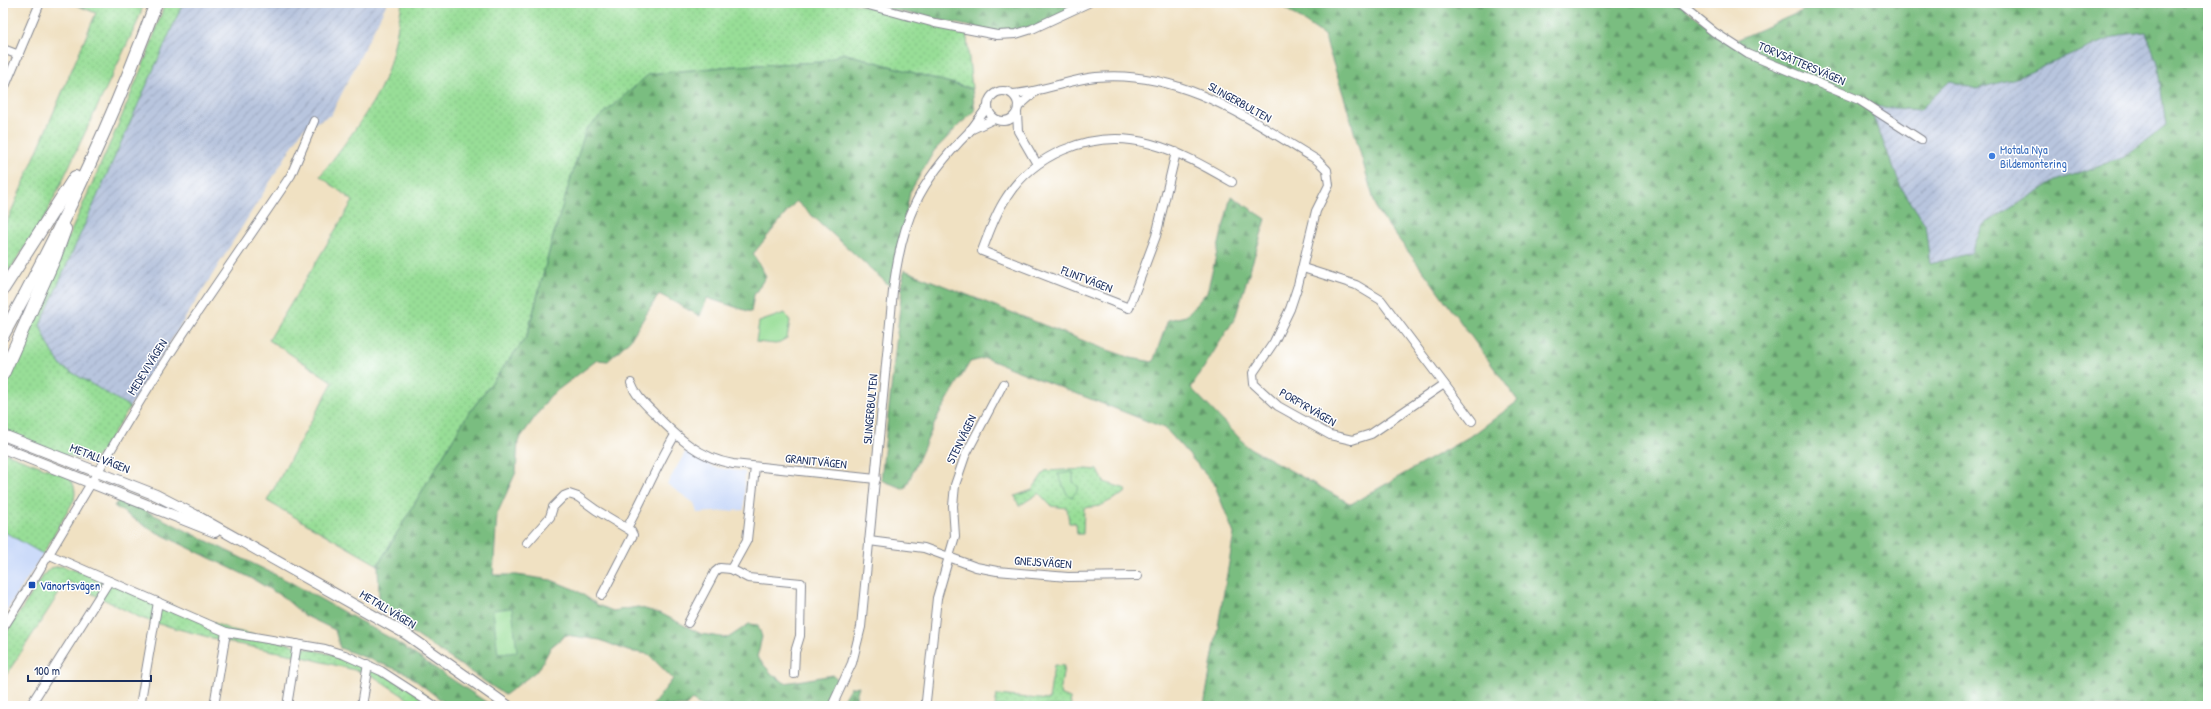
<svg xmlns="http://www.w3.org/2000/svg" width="2211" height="709" viewBox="0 0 2211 709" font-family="'Patrick Hand',sans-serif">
<defs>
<pattern id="industrial-furrows" width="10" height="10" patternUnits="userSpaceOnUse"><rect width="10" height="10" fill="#b8c5de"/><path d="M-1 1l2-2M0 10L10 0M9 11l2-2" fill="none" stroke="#95a0b7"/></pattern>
<pattern id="grass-dots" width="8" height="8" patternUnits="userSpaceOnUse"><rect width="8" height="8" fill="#98de97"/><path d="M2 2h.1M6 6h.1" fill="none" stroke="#82bf85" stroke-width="1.8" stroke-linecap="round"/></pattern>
<pattern id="forest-firs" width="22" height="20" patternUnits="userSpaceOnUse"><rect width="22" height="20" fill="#7abd80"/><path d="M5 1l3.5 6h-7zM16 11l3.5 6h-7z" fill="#639a6c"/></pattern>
</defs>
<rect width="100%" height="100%" fill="#fff"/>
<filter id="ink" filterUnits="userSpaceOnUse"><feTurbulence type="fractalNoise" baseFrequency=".025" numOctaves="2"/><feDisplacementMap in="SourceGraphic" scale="8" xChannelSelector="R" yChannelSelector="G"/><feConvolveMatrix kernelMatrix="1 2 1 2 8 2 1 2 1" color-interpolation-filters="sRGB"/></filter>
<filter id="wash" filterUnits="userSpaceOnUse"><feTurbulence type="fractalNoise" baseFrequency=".012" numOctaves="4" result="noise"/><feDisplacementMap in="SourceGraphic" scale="16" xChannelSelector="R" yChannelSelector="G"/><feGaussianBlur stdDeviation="0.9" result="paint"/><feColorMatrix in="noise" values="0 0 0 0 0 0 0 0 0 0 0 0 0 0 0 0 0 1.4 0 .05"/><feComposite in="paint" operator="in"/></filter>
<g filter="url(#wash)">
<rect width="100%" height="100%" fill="#f0e1c2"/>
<g fill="#ccdbf9">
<polygon points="686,451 713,467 745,472 744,510 697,513 694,503 667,484"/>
<polygon points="3,531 43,554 3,617"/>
</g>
<g fill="url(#industrial-furrows)">
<polygon points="183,3 387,3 331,115 303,129 130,407 61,366 48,344 40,325"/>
<polygon points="2146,32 2157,63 2166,125 2124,157 2055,181 1983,225 1971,253 1930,264 1925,224 1901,187 1869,106 1920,110 1950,81 1976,89 2016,78 2119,35"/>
</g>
<g fill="url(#grass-dots)" stroke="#5a867a">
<polygon points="71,3 144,3 137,23 45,217 3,280 3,231 96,13"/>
<polygon points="165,3 183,3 40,325 48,344 61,366 130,407 102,451 95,458 85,461 56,452 3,430 3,385 119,123 149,50"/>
<path d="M402,3H851L966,29L972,89L843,53L822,62L734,66L649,74L554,233L527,336L466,417L378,565L267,501L333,382L269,340L353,201L320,176C341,149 362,122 379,91C392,66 397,31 402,3Z"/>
<path d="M3,452L68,477C75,485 76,490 74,500L43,554L3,531Z"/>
<polygon points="1086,469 1098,470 1104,482 1126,489 1125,493 1100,506 1084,508 1083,534 1077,534 1076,523 1069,523 1067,508 1051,506 1039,493 1019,506 1015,496 1032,490 1045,471"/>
<polygon points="61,566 111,581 229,629 370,664 401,678 442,706 419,706 370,674 299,656 227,642 156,623 141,618 67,581 3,680 3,638 45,573 51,568"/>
<polygon points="1054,665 1064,666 1060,694 1070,698 1071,706 995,706 997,695 1049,700"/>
</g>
<g fill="url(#forest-firs)" stroke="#4a766f" fill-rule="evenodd">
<polygon points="861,3 1095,3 1059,20 1010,35"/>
<path d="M1277,3H1678L1730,43L1820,3H2208V706H1204L1234,534L1214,483L1165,428L985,358L970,362L939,414L905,489L881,480L904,270L1102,348L1131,358L1153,362L1168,320L1186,316L1207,292L1231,196L1266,219L1235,318L1191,388L1248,447L1351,504L1474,434L1518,401L1430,280L1377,211L1345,100L1324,35ZM2146,32L2157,63L2166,125L2124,157L2055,181L1983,225L1971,253L1930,264L1925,224L1901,187L1869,106L1920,110L1950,81L1976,89L2016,78L2119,35Z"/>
<polygon points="843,53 972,89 975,111 960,124 934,151 910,192 892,288 796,201 753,254 766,276 754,295 751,312 707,298 700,316 659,294 630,340 608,361 597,360 550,396 518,441 516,472 497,514 493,575 517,575 551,580 576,590 598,605 613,611 638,607 662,614 701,634 728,638 749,624 758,625 762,637 757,657 772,674 785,683 833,675 841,682 825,706 701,706 692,700 686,706 652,706 673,679 648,654 628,651 600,640 566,635 551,647 539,669 505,695 395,621 379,597 378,565 466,417 527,336 554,233 586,129 649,74 734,66 822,62"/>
<polygon points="120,498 290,582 390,638 492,706 449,706 406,673 340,648 335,630 304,615 283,597 251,578 150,529 114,506"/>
<polygon points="859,686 856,696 857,706 839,706 850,688"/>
</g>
<g fill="#98de97" stroke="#5a867a">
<polygon points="785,313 790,321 787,338 776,344 756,342 759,322"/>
<polygon points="1073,472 1073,482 1079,488 1072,497 1067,494 1058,474"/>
<polygon points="512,608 517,652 498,654 493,610"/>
</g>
</g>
<g filter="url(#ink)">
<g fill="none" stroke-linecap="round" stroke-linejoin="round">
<g stroke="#868890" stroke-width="10">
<g id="minor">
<polyline points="861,3 935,23 997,35 1016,34 1032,29 1088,3"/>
<polyline points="1678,3 1714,32 1748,54 1859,100 1921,140"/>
<polyline points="3,49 19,55"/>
<circle cx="1003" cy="106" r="15"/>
<polyline points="3,91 40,3"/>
<path d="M1013,94C1041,92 1068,80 1096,77C1181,69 1249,119 1317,160L1327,170L1329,185L1316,211L1298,285L1290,309L1274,342L1253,373L1254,384L1278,406L1330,435L1352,440L1371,434L1444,384"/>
<polyline points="1018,107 1035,92"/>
<polyline points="1017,113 1018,131 1037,164"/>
<polyline points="970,130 994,119"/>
<path d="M1176,152L1156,236L1129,308L982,251C989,233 995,214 1006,198C1020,176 1040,160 1063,150C1127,123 1177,150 1232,182"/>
<polyline points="1303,268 1356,285 1381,300 1472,421"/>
<path d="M631,383C635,395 645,404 654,413C677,437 699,458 733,464L876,479"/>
<path d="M627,528C644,497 657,465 675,435"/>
<polyline points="869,541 924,548 976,567 997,571 1068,577 1138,576"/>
<polyline points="527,543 550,517 553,507 564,496 569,494 578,497 596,510 631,531 633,535 602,595"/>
<polyline points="50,555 226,632 325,649 345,655 381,671 435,706"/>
<polyline points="731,569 747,540 755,467"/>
<polyline points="688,623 715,572 720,568 731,569 748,578 801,583 800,636 795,652 794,674"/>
<path d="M3,628C48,559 88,487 131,416C178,337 232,263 283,187L291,175L314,121"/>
<polyline points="926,701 937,598 955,536 953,506 955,485 965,456 1003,384"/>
<polyline points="30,706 109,581"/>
<polyline points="140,706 158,602"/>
<polyline points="214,706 226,632"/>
<polyline points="287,706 297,644"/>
<polyline points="361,706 368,664"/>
<path d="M832,706L852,663L861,627L893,291C902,219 918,183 969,132C975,125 981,115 987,108"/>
</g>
</g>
<g stroke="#868890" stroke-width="12">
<g id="major">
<polyline points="3,435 156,495 195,515 406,634 508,706"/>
<polyline points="3,448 215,532"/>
</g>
</g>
<g stroke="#868890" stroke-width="14">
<g id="highway">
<polyline points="3,289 75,177"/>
<path d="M3,335C62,229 114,117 156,3"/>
<polyline points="3,374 55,257 65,229"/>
</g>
</g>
<use href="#minor" stroke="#fff" stroke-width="8"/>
<use href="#major" stroke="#fff" stroke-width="10"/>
<use href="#highway" stroke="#fff" stroke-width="12"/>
</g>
</g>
<circle fill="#3f7fe0" stroke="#fff" stroke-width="1.5" cx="1992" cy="156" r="4"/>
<rect fill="#1a4fb4" stroke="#fff" stroke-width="1.5" x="28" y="581" width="8" height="8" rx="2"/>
<g text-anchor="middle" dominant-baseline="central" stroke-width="3" stroke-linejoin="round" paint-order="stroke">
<g font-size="12" fill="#1b2f5e" stroke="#fff">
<text transform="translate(1802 63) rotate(23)">TORVSÄTTERSVÄGEN</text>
<text transform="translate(1240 102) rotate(29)">SLINGERBULTEN</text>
<text transform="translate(1087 279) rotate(21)">FLINTVÄGEN</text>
<text transform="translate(147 367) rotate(-58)">MEDEVIVÄGEN</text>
<text transform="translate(1308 407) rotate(30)">PORFYRVÄGEN</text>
<text transform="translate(870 409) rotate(-85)">SLINGERBULTEN</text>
<text transform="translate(961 439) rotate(-64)">STENVÄGEN</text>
<text transform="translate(100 458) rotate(21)">METALLVÄGEN</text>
<text transform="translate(816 461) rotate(6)">GRANITVÄGEN</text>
<text transform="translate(1043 562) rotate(4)">GNEJSVÄGEN</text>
<text transform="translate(388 609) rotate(31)">METALLVÄGEN</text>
</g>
<g font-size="12" fill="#366cbe" stroke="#fff" text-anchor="start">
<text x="2000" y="149">Motala Nya<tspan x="2000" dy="14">Bildemontering</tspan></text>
</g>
<g font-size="12" fill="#164399" stroke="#fff" text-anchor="start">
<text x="40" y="585">Vänortsvägen</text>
</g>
</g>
<rect width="2211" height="709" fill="none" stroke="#fff" stroke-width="16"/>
<path d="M28 675v6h123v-6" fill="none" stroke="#1b2f5e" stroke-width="2"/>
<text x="34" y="675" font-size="12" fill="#1b2f5e" stroke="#ffffff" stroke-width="3" paint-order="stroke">100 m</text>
</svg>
